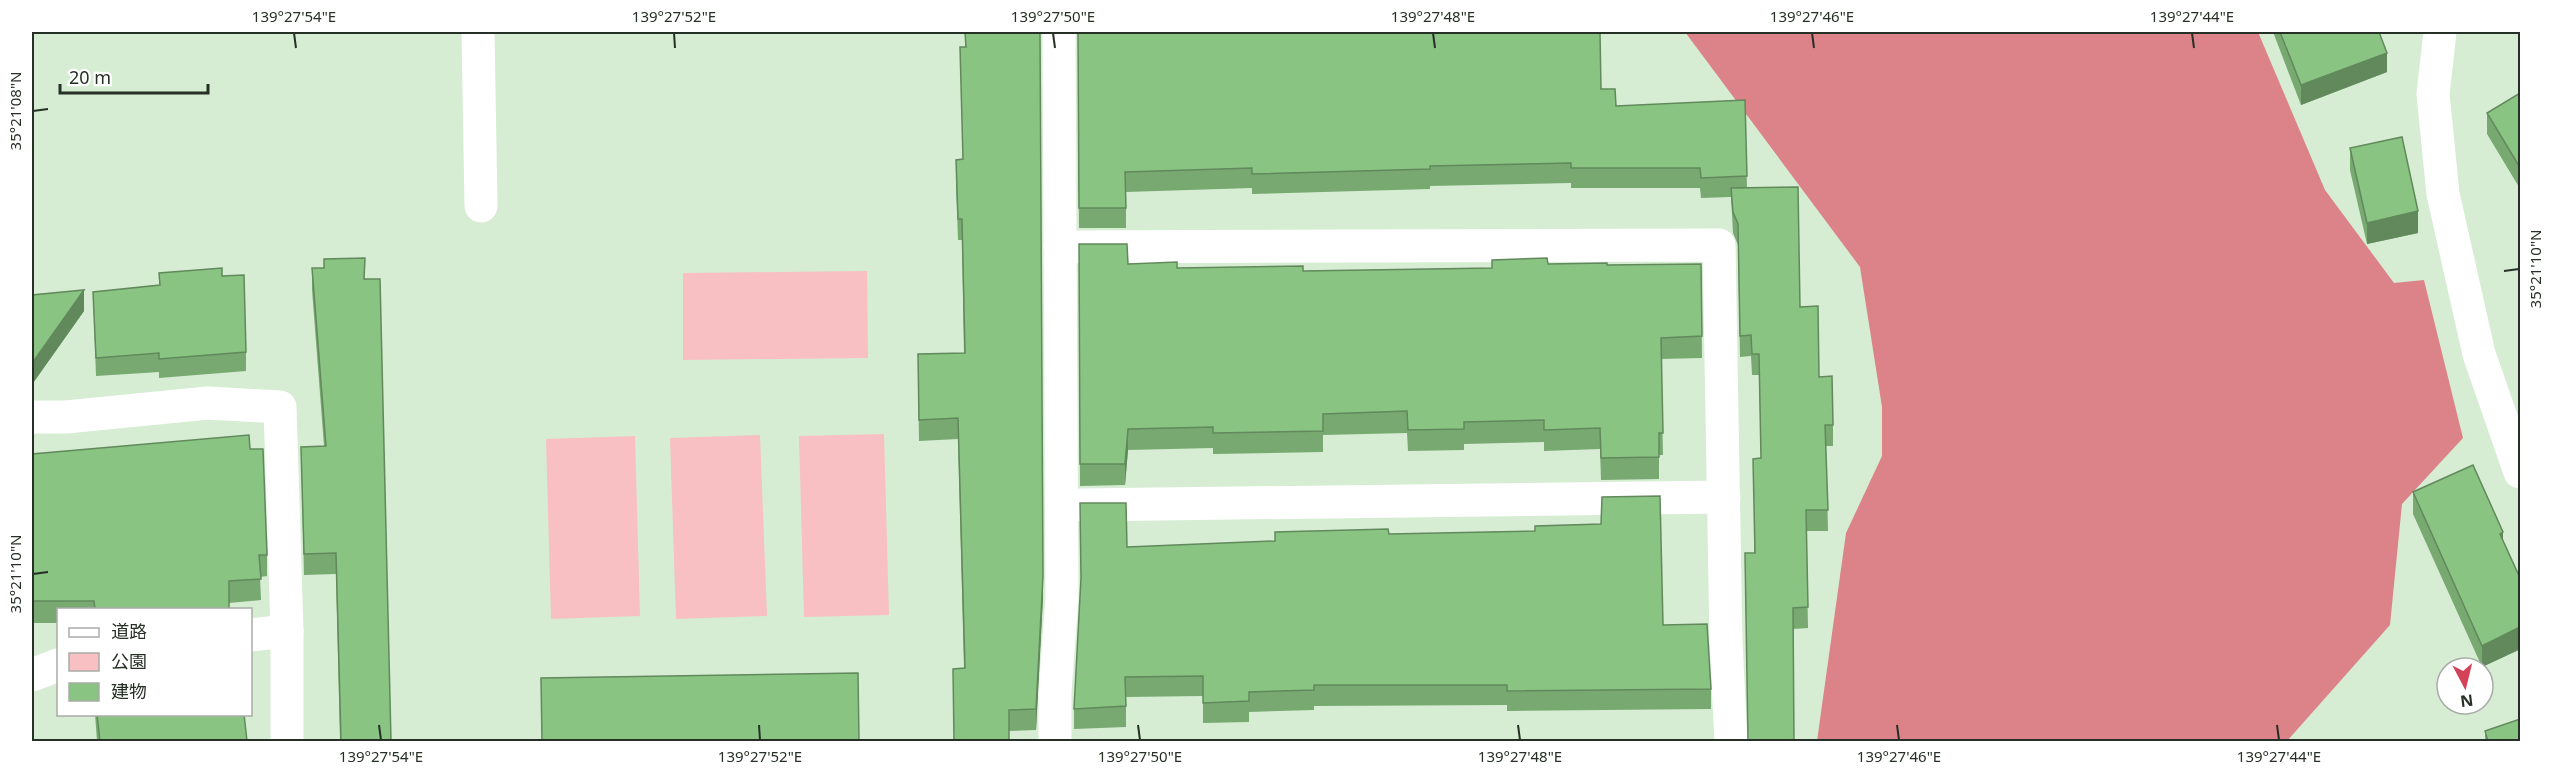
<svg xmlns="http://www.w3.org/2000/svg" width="2552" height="773" viewBox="0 0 2552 773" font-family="'Noto Sans','Noto Sans JP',sans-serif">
<rect width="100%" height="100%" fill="#d6edd3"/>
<g fill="#f8c0c2">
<polygon points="867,271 868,358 683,360 683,273"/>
<polygon points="884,434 889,615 804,617 799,436"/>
<polygon points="760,435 767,616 676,619 670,438"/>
<polygon points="635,436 640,616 551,619 546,439"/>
</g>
<polygon fill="#db8388" points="1685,32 2258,32 2325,190 2394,283 2424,280 2463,438 2402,504 2390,625 2287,741 1817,741 1846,533 1882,456 1882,407 1860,267"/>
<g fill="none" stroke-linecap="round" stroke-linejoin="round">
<g stroke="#fff" stroke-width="33">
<polyline points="478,32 481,206"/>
<polyline points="2440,32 2433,94 2443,194 2479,354 2520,472"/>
<polyline points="1060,247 1719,245 1726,642 1731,742"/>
<polyline points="32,417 66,417 208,403 280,407 287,631 287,742"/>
<polyline points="1081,505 1724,497"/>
<polyline points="250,635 287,631"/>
<polyline points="32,675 58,665"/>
<polyline points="1055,742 1055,691 1062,598 1059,32"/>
</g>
</g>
<g fill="#77a971">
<polygon points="965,32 1040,32 1043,597 1036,730 1009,731 964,668 958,439 919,441 918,375 964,353 962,240 958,240 956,181 963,159 960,47 965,47"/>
<polygon points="1078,32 1601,89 1616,106 1745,100 1747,188 1800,307 1819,377 1833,425 1833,446 1826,446 1828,531 1806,531 1808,628 1793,629 1754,553 1761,458 1759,375 1752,375 1751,356 1740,357 1738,245 1733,233 1731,197 1701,198 1700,188 1571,188 1571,183 1430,186 1430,189 1252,194 1252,188 1126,192 1126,228 1079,228"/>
<polygon points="2273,32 2379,32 2387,72 2301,105"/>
<polygon points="2520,93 2519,187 2487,134 2487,113"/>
<polygon points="2350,148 2418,233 2367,244 2350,170"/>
<polygon points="1079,244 1128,264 1177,268 1303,271 1492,268 1548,264 1607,265 1701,264 1702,358 1661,359 1663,455 1659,455 1659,479 1601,480 1600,449 1544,451 1544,442 1464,444 1464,450 1408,451 1407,433 1323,435 1323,452 1213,454 1213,448 1128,450 1125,485 1080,486"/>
<polygon points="312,268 324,268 365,279 391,741 340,741 336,574 304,575 301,447 324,446 312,290"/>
<polygon points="159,273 222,276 246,352 246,371 159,378 159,372 96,376 93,292 159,285"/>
<polygon points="32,295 84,311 33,383 32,383"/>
<polygon points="250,449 267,555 267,576 260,577 261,600 229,603 229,609 58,609 58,623 32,623 32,454"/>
<polygon points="2413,492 2503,542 2520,578 2520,677 2519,668 2519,650 2482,667 2413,514"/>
<polygon points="1389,534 1663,625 1711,689 1711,709 1507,711 1507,705 1314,706 1314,710 1249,712 1249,722 1203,723 1203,696 1126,697 1126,727 1074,729 1074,709 1081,579 1127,547 1275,541"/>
<polygon points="95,714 244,714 247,741 97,741"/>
<polygon points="2485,731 2520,741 2485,741"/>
</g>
<g fill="#61895c">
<polygon points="2387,53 2387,72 2301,105 2301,85"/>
<polygon points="2418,211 2418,233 2367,244 2367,223"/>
<polygon points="84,290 84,311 33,383 33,362"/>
<polygon points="1128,429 1128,450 1125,485 1125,464"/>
<polygon points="2503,532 2503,554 2500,534"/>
<polygon points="1043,576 1043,597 1036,730 1036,709"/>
<polygon points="2520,627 2520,649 2482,667 2482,646"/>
</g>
<g fill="#8ac483" stroke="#61895c" stroke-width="1.5">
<polygon points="965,32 1040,32 1043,576 1036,709 1009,710 1009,741 954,741 953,669 965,668 958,418 919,420 918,354 965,353 962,219 958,219 956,160 963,159 960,47 966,47"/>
<polygon points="1078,32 1600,32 1601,89 1615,89 1616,106 1745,100 1747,176 1701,178 1700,168 1571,168 1571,163 1430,166 1430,169 1252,174 1252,168 1125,172 1126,208 1079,208"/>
<polygon points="2280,32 2379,32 2387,53 2301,85"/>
<polygon points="2520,93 2520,165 2519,166 2487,113"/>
<polygon points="2402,137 2418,211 2367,223 2350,148"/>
<polygon points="1798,187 1800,307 1818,306 1819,377 1832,376 1833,425 1825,425 1828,510 1806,510 1808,607 1793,608 1794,741 1748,741 1745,553 1755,553 1753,459 1761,458 1759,354 1752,354 1751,335 1740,336 1738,224 1733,212 1731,188"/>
<polygon points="1079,244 1127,244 1128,264 1177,262 1177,268 1303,266 1303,271 1492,268 1492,260 1547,258 1548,264 1607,263 1607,265 1701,264 1702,336 1661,338 1663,433 1659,433 1659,457 1601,458 1600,428 1544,430 1544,420 1464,422 1464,429 1408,430 1407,411 1323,414 1323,431 1213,433 1213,427 1128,429 1125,464 1080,464"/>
<polygon points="365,258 364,279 380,279 391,741 341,741 336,553 304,554 301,447 326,446 312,268 324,268 324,259"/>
<polygon points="222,268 222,276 244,275 246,352 159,359 159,353 96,358 93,292 160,285 159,273"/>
<polygon points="84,290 33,362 32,362 32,295"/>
<polygon points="249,435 250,449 263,449 267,555 259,555 261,579 229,581 229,609 95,609 94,601 32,601 32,454"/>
<polygon points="2473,465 2503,532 2500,534 2520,578 2520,627 2482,646 2413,492"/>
<polygon points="1660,496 1663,625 1707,624 1711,689 1507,691 1507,685 1314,685 1314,690 1249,692 1249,701 1203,703 1203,676 1125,677 1126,706 1074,709 1081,578 1080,503 1126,503 1127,547 1275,541 1275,532 1388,529 1389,534 1535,531 1535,526 1601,524 1602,497"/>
<polygon points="858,673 859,741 542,741 541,678"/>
<polygon points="97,714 244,714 247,741 100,741"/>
<polygon points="2520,719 2520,741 2488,741 2485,731"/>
</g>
<path fill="none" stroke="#273026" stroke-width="2" d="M294,33L296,48M674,33L675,48M1053,33L1055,48M1433,33L1435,48M1812,33L1814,48M2192,33L2194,48M33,111L48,109M2504,271L2519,269M33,574L48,572M379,725L381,740M759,725L760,740M1138,725L1140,740M1518,725L1520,740M1897,725L1899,740M2277,725L2279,740"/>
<rect width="2552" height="773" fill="none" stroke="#ffffff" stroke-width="66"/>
<rect x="57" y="608" width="195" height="108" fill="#ffffff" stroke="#a9aca8" stroke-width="1.5"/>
<rect x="69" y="628" width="30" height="9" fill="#ffffff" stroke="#a9aca8" stroke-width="1.5"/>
<text x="111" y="638" font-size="18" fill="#273026">道路</text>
<rect x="69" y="653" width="30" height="18" fill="#f8c0c2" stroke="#a9aca8" stroke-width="1.5"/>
<text x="111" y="668" font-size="18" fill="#273026">公園</text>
<rect x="69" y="683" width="30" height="18" fill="#8ac483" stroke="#a9aca8" stroke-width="1.5"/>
<text x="111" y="698" font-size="18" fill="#273026">建物</text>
<g transform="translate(2465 686) rotate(173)"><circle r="28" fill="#ffffff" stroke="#a9aca8" stroke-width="1.5"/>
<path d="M0-4.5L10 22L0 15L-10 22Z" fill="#d34257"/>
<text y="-9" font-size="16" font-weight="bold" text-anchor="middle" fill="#273026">N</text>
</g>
<path d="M60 84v9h148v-9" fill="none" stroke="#273026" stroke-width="3"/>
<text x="69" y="84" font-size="18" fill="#273026" stroke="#ffffff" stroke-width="4.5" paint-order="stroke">20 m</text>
<rect x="33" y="33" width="2486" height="707" fill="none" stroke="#273026" stroke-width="2"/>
<g font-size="15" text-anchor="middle" fill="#273026">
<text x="294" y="22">139°27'54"E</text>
<text x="674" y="22">139°27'52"E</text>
<text x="1053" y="22">139°27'50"E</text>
<text x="1433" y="22">139°27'48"E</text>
<text x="1812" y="22">139°27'46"E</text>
<text x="2192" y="22">139°27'44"E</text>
<text transform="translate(16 111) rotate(-90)" y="5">35°21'08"N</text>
<text transform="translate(2536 269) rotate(-90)" y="5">35°21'10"N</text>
<text transform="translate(16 574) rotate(-90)" y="5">35°21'10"N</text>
<text x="381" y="762">139°27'54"E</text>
<text x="760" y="762">139°27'52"E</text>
<text x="1140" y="762">139°27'50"E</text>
<text x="1520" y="762">139°27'48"E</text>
<text x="1899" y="762">139°27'46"E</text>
<text x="2279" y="762">139°27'44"E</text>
</g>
</svg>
